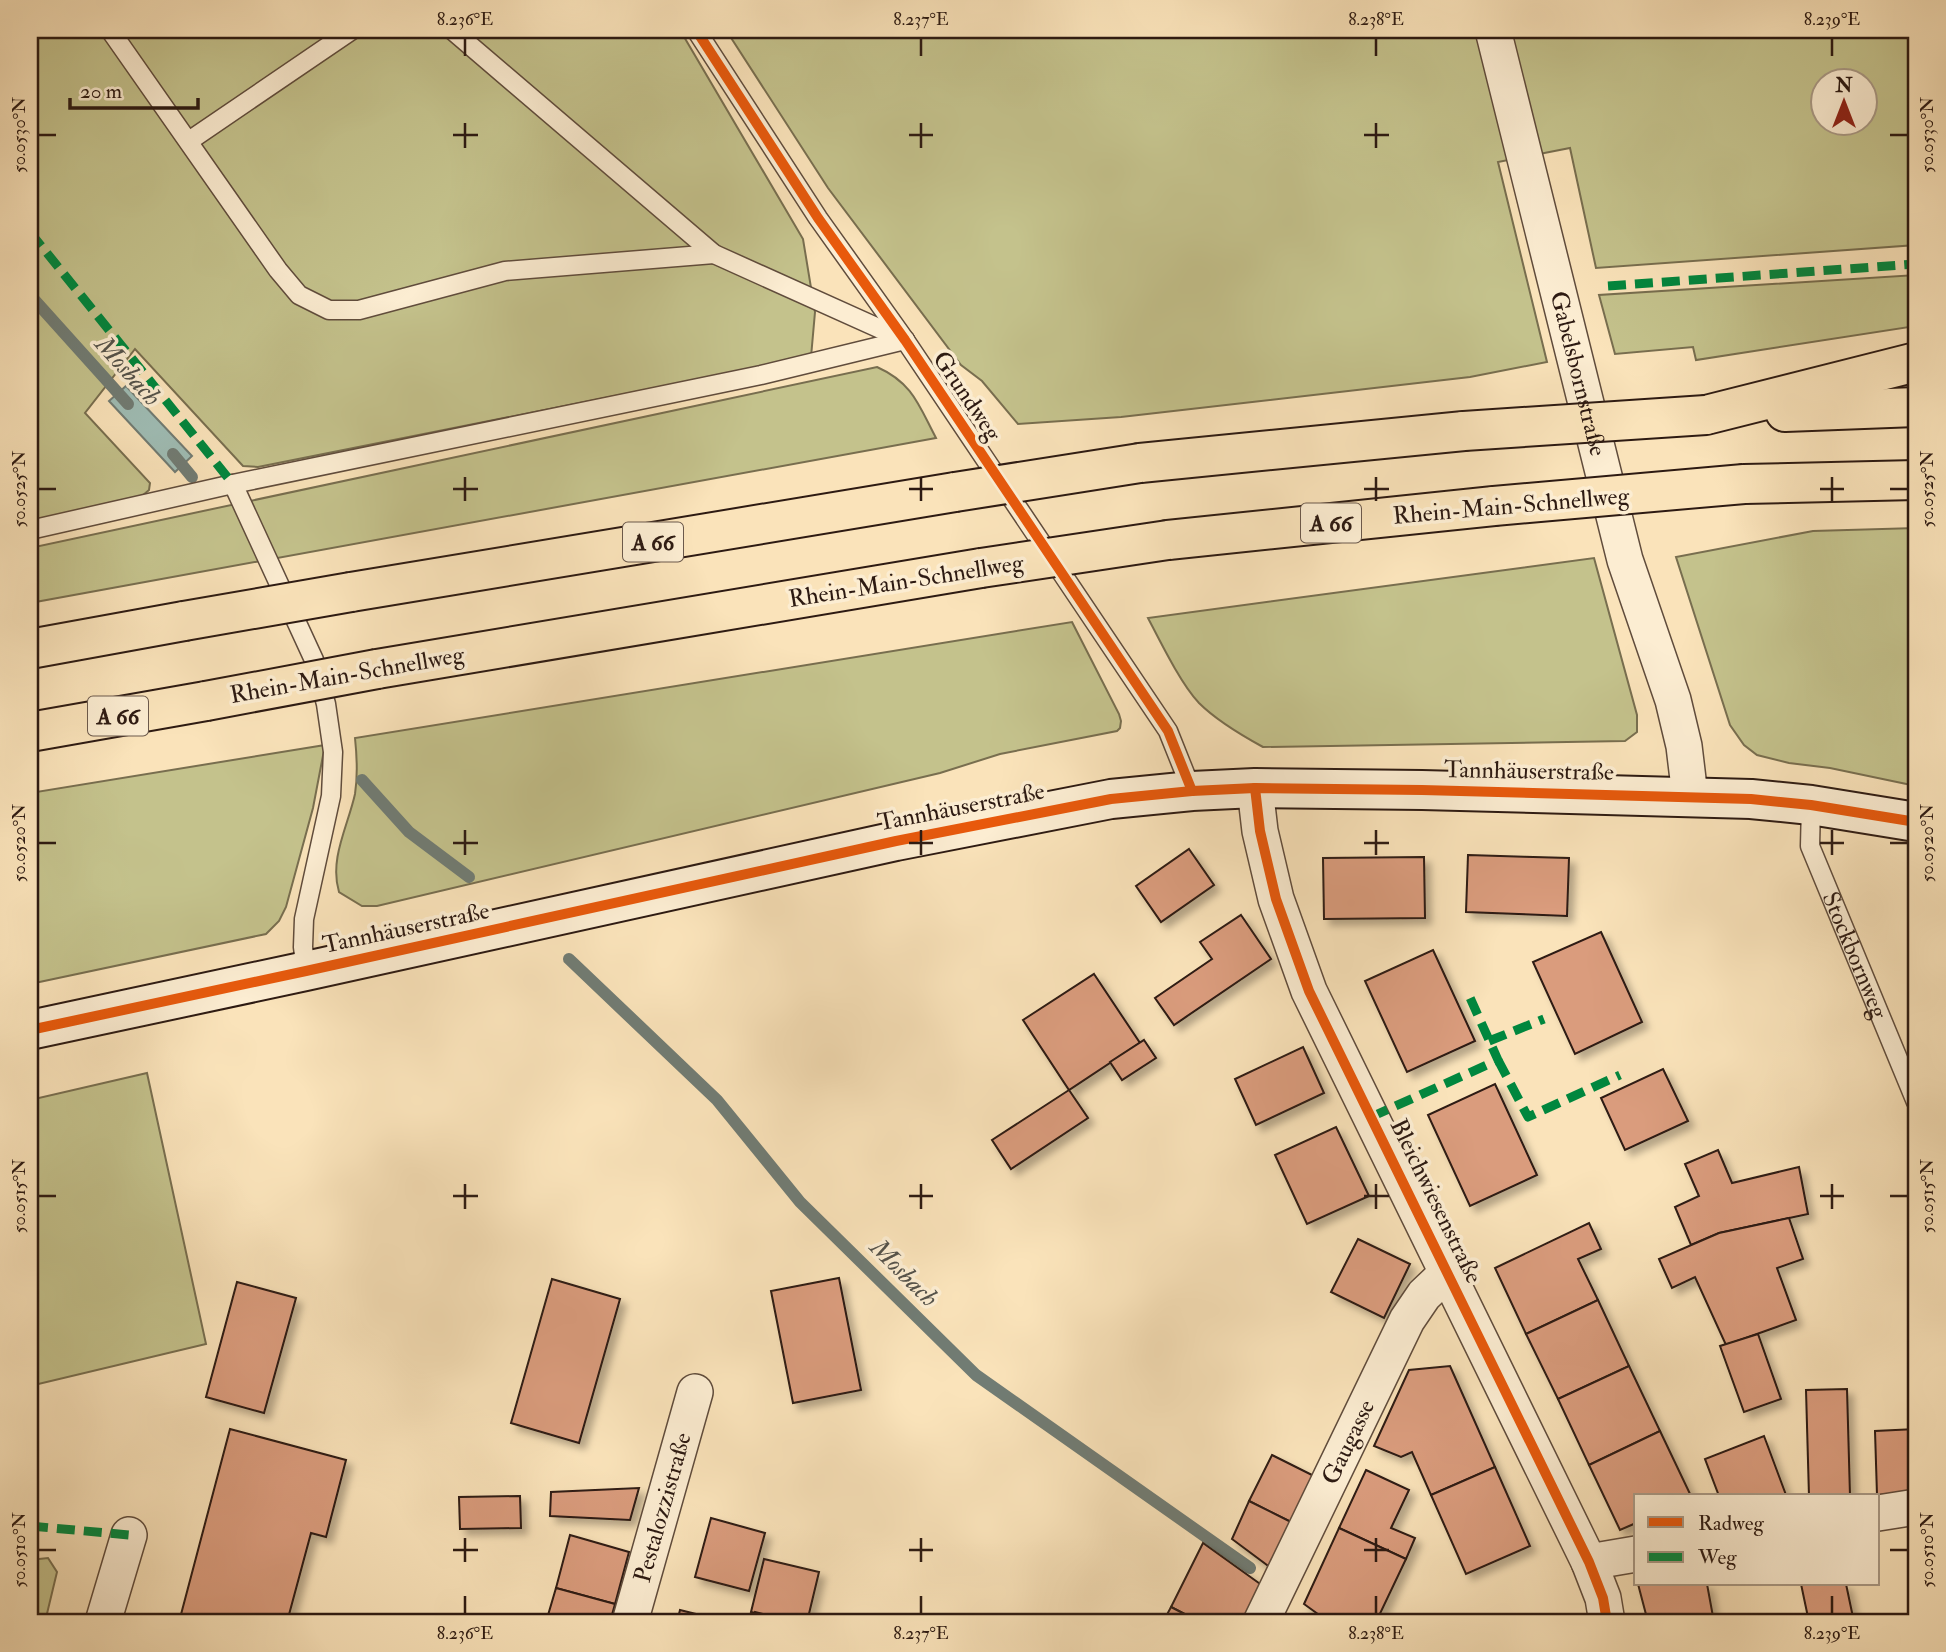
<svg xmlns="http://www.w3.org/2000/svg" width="1946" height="1652" viewBox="0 0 1946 1652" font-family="'IM FELL Double Pica',serif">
<defs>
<filter id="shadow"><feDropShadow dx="6" dy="6" stdDeviation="3.5" flood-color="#0004"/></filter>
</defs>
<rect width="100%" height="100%" fill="#fae3ba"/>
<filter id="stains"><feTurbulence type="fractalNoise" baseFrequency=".00286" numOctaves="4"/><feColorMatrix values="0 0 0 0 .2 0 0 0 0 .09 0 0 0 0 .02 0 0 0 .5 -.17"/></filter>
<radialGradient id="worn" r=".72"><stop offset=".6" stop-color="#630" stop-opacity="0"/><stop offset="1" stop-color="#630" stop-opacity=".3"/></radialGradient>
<g fill="#c4c28c" stroke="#786e4f" stroke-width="2" fill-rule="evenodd">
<polygon points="30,30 680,30 803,239 815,312 811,357 258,467 243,466 135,349 85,413 150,483 149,490 142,496 30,522"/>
<path d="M726,30H1916V245L1596,268L1570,148L1498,162L1547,362L1470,377L1121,417L1018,424L982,381L961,365L828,188ZM1824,80H1866V122H1824Z"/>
<polygon points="1916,275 1916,326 1696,360 1693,347 1615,354 1599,295"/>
<path d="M877,367C913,383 919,406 936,438L30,603V548Z"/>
<polygon points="1916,528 1916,786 1830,768 1789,763 1757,755 1744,745 1730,725 1676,557 1813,531"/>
<path d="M1594,558L1637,715V732L1625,741L1263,747C1241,735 1217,721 1199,703C1181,684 1161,643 1148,618Z"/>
<path d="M1072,622L1119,714L1121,721L1120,728L1117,731L1000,754L940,773L377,906H362L339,892C329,859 348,826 355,794C358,775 357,757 355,738Z"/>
<polygon points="325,745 313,808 286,907 279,921 266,934 30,984 30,793"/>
<polygon points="147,1073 206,1344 30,1386 30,1100"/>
<polygon points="48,1558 57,1572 45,1622 30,1622 30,1560"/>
</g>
<polygon fill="#9fbdb5" stroke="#717c74" stroke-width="2" points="126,386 192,456 175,472 109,401"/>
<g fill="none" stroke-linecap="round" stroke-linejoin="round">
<g stroke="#717c74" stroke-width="12">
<polyline points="30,295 128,404"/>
<polyline points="173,454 192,477"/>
<polyline points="362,780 409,832 469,877"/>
<polyline points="569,959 717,1100 800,1202 976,1375 1250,1568"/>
<polyline points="1309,1620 1311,1622"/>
</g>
</g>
<g fill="#da9c7d" stroke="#2d1a12" stroke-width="2" filter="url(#shadow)">
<polygon points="1189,849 1214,885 1161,922 1136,886"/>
<polygon points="1468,855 1569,858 1567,916 1466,912"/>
<polygon points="1424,857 1425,918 1324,919 1323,858"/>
<polygon points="1241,915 1271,959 1174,1025 1155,998 1212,959 1200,942"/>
<polygon points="1601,932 1642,1022 1575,1054 1533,962"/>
<polygon points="1433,950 1475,1041 1407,1072 1365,981"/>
<polygon points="1094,974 1140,1043 1069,1090 1023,1020"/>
<polygon points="1144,1040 1156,1058 1122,1080 1110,1062"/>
<polygon points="1303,1047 1324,1093 1256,1125 1235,1079"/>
<polygon points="1663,1069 1688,1121 1625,1150 1601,1098"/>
<polygon points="1495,1084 1537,1175 1470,1206 1428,1115"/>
<polygon points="1069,1090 1088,1118 1011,1169 992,1140"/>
<polygon points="1336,1127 1369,1196 1307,1224 1275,1155"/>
<polygon points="1718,1150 1732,1183 1799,1167 1808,1214 1719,1233 1691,1245 1675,1207 1699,1196 1685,1164"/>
<polygon points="1789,1218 1803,1259 1777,1268 1796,1320 1726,1345 1695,1277 1672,1288 1659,1259 1719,1233"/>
<polygon points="1589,1223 1601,1249 1578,1259 1598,1300 1526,1334 1495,1268"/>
<polygon points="1358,1239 1410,1264 1384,1318 1331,1292"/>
<polygon points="839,1278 861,1390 793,1403 771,1291"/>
<polygon points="552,1279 620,1299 579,1443 511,1423"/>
<polygon points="237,1282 296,1298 264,1413 206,1397"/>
<polygon points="1598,1300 1629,1366 1558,1399 1526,1334"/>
<polygon points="1758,1334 1781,1399 1744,1412 1720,1346"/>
<polygon points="1450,1366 1495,1467 1431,1495 1412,1452 1401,1457 1374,1446 1409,1370"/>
<polygon points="1629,1366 1660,1431 1589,1465 1558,1399"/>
<polygon points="1847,1389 1850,1496 1809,1496 1806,1390"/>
<polygon points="230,1429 346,1460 326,1537 311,1533 287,1622 179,1622"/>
<polygon points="1916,1429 1916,1493 1877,1495 1875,1431"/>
<polygon points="1660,1431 1691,1496 1636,1496 1636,1523 1620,1530 1589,1465"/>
<polygon points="1764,1436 1786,1495 1719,1496 1705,1459"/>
<polygon points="1272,1455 1316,1477 1293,1523 1249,1501"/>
<polygon points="1495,1467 1530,1546 1466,1574 1431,1495"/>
<polygon points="1366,1470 1409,1490 1391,1528 1415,1538 1406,1559 1339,1528"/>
<polygon points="639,1488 630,1520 550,1516 551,1492"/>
<polygon points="520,1496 521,1528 460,1529 459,1497"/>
<polygon points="1249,1501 1293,1523 1271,1568 1232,1539"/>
<polygon points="711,1518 765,1533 749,1591 695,1577"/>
<polygon points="1339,1528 1406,1559 1376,1622 1329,1622 1304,1604"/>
<polygon points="570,1535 629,1552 615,1604 556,1588"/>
<polygon points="1203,1543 1263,1586 1246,1622 1200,1622 1171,1607"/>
<polygon points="764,1559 819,1572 807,1622 794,1622 751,1612"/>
<polygon points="1638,1584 1707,1584 1714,1622 1648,1622"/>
<polygon points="1801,1584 1846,1584 1854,1622 1809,1622"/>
<polygon points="556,1588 615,1604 610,1622 546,1622"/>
<polygon points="1171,1607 1200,1622 1163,1622"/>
<polygon points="680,1610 728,1622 677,1622"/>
<polygon points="755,1612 794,1622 752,1622"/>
</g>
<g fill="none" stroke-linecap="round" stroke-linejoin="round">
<g stroke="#604c3c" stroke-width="21">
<g id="lane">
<polyline points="110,30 278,270 299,295 329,310 359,310 505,271 714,254"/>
<polyline points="452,30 714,254 905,340"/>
<polyline points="696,30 818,218 905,340 1168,731 1192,791"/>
<polyline points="189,141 352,30"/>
<polyline points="233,484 314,660 326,704 333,752 331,796 304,919 303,947 306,971"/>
<polyline points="30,530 233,484 761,375 905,340"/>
<path id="s1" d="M1811,805L1810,846L1916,1102"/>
</g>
</g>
<g stroke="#604c3c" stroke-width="38">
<g id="street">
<path id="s2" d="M1493,30L1625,560L1673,700L1684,746L1690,796"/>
<polyline points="1255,788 1260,831 1276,899 1309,991 1589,1562 1603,1598 1607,1622"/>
<polyline points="1878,1513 1916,1507"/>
<polyline points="1589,1562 1636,1554"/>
<polyline points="103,1622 129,1535"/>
<path id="s3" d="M630,1622L695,1392"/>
<path id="s4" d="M1261,1622L1407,1320L1424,1295L1447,1273"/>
</g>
</g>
<g stroke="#2d1a12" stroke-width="42">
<polyline id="secondary" points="30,1030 306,971 896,841 1111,799 1192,791 1255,788 1422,790 1751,799 1811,805 1916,822"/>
</g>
<g stroke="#2d1a12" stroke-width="42">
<g id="highway">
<polyline points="1785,412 1916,407"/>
<polyline points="1706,415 1916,362"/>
<polyline points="1140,463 1464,431"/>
<polyline points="1744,484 1916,480"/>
<polyline points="1168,540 1494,506"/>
<polyline points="351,592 955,492"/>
<polyline points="30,649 184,621"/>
<polyline points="377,669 981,568"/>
<polyline points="30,732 206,701"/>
</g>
</g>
<use href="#lane" stroke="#fcedd2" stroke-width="18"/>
<use href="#street" stroke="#fcedd2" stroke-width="35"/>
<use href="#secondary" stroke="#fcedd2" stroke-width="38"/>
<use href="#highway" stroke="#fae3ba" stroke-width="38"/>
<g stroke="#2d1a12" stroke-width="42" stroke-linecap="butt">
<g id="highway-bridge">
<polyline points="1464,431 1706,415"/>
<polyline points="955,492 1140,463"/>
<polyline points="1494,506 1744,484"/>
<polyline points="981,568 1168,540"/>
<polyline points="184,621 351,592"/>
<polyline points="206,701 377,669"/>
</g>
</g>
<use href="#highway-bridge" stroke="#fae3ba" stroke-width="38"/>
<g stroke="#00873e" stroke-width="9" stroke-dasharray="18 9" stroke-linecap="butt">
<polyline points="30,232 233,484"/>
<polyline points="1608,286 1916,264"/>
<polyline points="1489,1041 1544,1019"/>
<polyline points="1498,1060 1528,1117 1620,1075"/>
<polyline points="1371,1117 1498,1060 1467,991"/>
<polyline points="30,1526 129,1535"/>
</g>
<g stroke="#fcedd2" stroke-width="15">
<g id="cycleway">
<polyline points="696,30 818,218 905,340 1168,731 1192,791"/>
<polyline points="1255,788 1260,831 1276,899 1309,991 1589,1562 1603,1598 1607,1622"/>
<polyline points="30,1030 306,971 896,841 1111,799 1192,791 1255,788 1422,790 1751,799 1811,805 1916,822"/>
</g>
</g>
<use href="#cycleway" stroke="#e8590c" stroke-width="10"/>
</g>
<path fill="none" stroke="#2d1a12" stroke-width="2.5" d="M465,38V56M921,38V56M1376,38V56M1832,38V56M465,123V148M921,123V148M1376,123V148M38,135H56M453,135H478M909,135H933M1364,135H1389M1890,135H1908M465,477V501M921,477V501M1376,477V501M1832,477V501M38,489H56M453,489H478M909,489H933M1364,489H1389M1820,489H1844M1890,489H1908M465,830V855M921,830V855M1376,830V855M1832,830V855M38,843H56M453,843H478M909,843H933M1364,843H1389M1820,843H1844M1890,843H1908M465,1184V1209M921,1184V1209M1376,1184V1209M1832,1184V1209M38,1196H56M453,1196H478M909,1196H933M1364,1196H1389M1820,1196H1844M1890,1196H1908M465,1538V1562M921,1538V1562M1376,1538V1562M38,1550H56M453,1550H478M909,1550H933M1364,1550H1389M1890,1550H1908M465,1596V1614M921,1596V1614M1376,1596V1614M1832,1596V1614"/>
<g text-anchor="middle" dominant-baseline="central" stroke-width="7" stroke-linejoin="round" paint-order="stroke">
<g fill="#fcedd2" stroke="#6b594c" stroke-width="2">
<rect x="1301" y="503.5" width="60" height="39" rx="5"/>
<rect x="623" y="522.5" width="60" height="39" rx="5"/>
<rect x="88" y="696.5" width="60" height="39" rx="5"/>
</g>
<g font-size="23" font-weight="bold" fill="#2d1a12">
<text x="1331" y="523">A 66</text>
<text x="653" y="542">A 66</text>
<text x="118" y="716">A 66</text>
</g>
<g font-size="24" fill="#2d1a12" stroke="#fcedd2">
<text stroke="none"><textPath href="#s2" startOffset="354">Gabelsbornstraße</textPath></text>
<text transform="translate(967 396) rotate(56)">Grundweg</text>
<text transform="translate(1511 506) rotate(-5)">Rhein-Main-Schnellweg</text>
<text transform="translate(906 581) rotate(-9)">Rhein-Main-Schnellweg</text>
<text transform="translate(347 675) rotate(-10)">Rhein-Main-Schnellweg</text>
<text transform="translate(1529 771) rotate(1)">Tannhäuserstraße</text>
<text transform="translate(961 807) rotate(-11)">Tannhäuserstraße</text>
<text transform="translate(406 928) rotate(-12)">Tannhäuserstraße</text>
<text stroke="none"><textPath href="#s1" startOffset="159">Stockbornweg</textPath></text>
<text transform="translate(1436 1201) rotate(64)">Bleichwiesenstraße</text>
<text stroke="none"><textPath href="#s4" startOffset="200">Gaugasse</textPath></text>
<text stroke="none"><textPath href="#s3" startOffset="119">Pestalozzistraße</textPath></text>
</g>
<g font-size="26" font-style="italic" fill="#55534b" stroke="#fcedd2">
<text transform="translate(128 371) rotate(48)">Mosbach</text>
<text transform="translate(904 1273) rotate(45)">Mosbach</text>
</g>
</g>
<rect width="1946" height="1652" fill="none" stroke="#fae3ba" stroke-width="77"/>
<rect x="1634" y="1494" width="245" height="91" fill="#fcedd2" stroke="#a99985" stroke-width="2"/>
<rect x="1648" y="1517" width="35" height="10" fill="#e8590c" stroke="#a99985" stroke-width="2"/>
<text x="1698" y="1530" font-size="21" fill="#2d1a12">Radweg</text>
<rect x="1648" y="1552" width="35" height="10" fill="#00873e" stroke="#a99985" stroke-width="2"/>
<text x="1698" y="1564" font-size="21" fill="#2d1a12">Weg</text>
<g transform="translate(1844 102)"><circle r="33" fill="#fcedd2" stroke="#a99985" stroke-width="2"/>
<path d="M0-5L12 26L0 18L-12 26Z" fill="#8f2418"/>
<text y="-10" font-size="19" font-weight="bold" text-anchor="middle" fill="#2d1a12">N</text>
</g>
<path d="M70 98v10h128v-10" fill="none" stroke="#2d1a12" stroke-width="3.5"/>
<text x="80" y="98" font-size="21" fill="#2d1a12" stroke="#fcedd2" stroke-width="5" paint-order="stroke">20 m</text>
<rect x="38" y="38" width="1870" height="1576" fill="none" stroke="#2d1a12" stroke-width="2.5"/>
<g font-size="18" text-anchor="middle" fill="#2d1a12">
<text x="465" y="25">8.236°E</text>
<text x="921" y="25">8.237°E</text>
<text x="1376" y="25">8.238°E</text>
<text x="1832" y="25">8.239°E</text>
<text transform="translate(19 135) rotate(-90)" y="6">50.0530°N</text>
<text transform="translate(1927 135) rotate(-90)" y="6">50.0530°N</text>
<text transform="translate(19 489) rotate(-90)" y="6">50.0525°N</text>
<text transform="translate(1927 489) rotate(-90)" y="6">50.0525°N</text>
<text transform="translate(19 843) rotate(-90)" y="6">50.0520°N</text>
<text transform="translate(1927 843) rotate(-90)" y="6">50.0520°N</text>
<text transform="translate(19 1196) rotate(-90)" y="6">50.0515°N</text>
<text transform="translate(1927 1196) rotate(-90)" y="6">50.0515°N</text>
<text transform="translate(19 1550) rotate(-90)" y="6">50.0510°N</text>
<text transform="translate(1927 1550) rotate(-90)" y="6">50.0510°N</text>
<text x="465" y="1639">8.236°E</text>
<text x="921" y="1639">8.237°E</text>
<text x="1376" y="1639">8.238°E</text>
<text x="1832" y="1639">8.239°E</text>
</g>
<rect width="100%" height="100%" filter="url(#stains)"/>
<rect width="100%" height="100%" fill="url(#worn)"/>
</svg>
